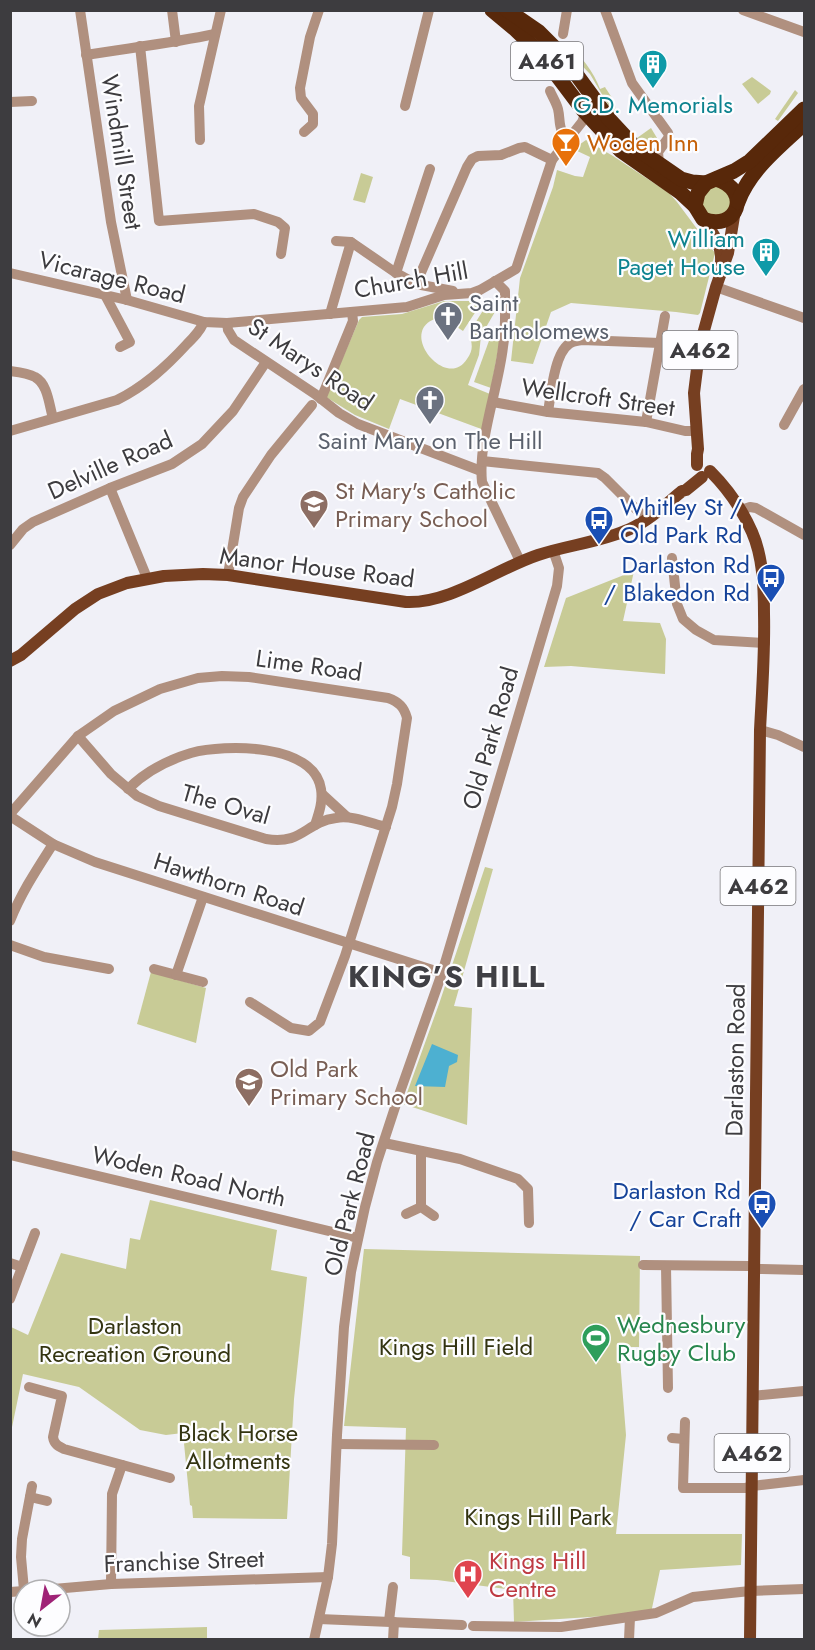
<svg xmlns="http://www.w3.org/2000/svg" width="815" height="1650" viewBox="0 0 815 1650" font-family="Jost,sans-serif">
<rect width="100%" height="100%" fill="#f0f0f7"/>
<g fill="#c8cb96">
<path d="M567,43C581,56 594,72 600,89L605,87C610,96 620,105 613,113L590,74L564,47Z"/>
<polygon points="752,77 771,91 770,94 758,104 742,84"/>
<polygon points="795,90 798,93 778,121 775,119"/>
<polygon points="651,128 657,138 645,146 637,138"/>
<polygon points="586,140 613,156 669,193 677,202 715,253 700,313 698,315 676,312 571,303 551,312 533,364 511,361 520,278 553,187 557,170 575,176 583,177 590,157 573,149"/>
<polygon points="361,173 373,177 365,203 353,200"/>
<polygon points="711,186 722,187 731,198 730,208 719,217 704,212 700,197"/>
<path d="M444,301H472L480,305L463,331L442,317C392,326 446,393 467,359C474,349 472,344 469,333L487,304L496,310L481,336L479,355L468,385L490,394L484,430L400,399L389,429L355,415L326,397L359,320L362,317L402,314Z"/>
<polygon points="500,326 499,345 491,388 474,382 490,338"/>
<polygon points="634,571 623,621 660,623 666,639 665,674 571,666 544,667 566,598"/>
<polygon points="485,867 493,869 454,1006 472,1008 467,1125 403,1104 439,1004"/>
<polygon points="151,972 206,988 196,1043 137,1024"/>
<polygon points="150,1200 277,1230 271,1270 307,1277 294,1399 287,1519 193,1518 192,1506 190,1505 183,1433 166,1435 140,1430 79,1387 23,1374 11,1432 11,1327 28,1335 61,1253 126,1269 130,1238 140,1240"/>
<polygon points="364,1249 640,1256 639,1347 619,1347 626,1435 616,1534 742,1534 741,1565 660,1570 651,1613 514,1622 513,1590 437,1580 410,1579 410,1557 402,1555 406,1428 344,1426"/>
<polygon points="207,1627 207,1639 98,1639 99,1630"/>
</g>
<polygon fill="#4db0d1" points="432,1044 458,1055 457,1062 449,1066 445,1087 415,1086"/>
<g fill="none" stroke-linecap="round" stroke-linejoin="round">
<g stroke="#b0907f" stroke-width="10">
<polyline points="80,10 111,222 127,300"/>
<polyline points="172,10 176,42"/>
<polyline points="605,10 632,83 668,133 669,137 658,152 659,164"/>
<polyline points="743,10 804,32"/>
<polyline points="563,34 567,10"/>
<polyline points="140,46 159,221 254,214 278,222 285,228 281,254"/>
<path d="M86,55C129,48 172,43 215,34"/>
<path d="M550,91C552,96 556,102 558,109C561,122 557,129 569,140"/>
<polyline points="10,102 32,101"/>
<polyline points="405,106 429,10"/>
<polyline points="304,132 313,124 313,114 301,98 300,88 310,37 319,10"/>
<polyline points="200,140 199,106 221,10"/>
<polyline points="336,241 351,242 396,273 416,284 453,291"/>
<polyline points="10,273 127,300 204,322 227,323 407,307 444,295 472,293 480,290 516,269 552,160 582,122 584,117 583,110"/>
<polyline points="396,273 430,169"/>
<path d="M495,281L505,291C505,309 506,329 503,347C498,390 478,440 482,482L520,561"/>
<polyline points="416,284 467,167 472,159 478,156 501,155 519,148 525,147 552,160"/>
<polyline points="716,287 804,318"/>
<polyline points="105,295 130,342 120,347"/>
<polyline points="330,314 351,242"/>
<polyline points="227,323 228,330 234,340 315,394 339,413 358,424 481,471"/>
<path d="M10,371C18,372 28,373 35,377C48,384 49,405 53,418"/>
<polyline points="321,399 353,321 352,312"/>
<polyline points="493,402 548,412 646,422 685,431 697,431"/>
<path d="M548,412C551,395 554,354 569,344C573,341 577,341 582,340L660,343"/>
<polyline points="646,422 665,316"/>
<polyline points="784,425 804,389"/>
<path d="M10,431L117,400C145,386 166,367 187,344C194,337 200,331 204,322"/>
<polyline points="482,461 598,473 605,478 647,520"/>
<polyline points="110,488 147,578"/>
<polyline points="741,510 750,507 756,508 804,535"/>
<polyline points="10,545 23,529 33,522 110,488 172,464 202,444 233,411 266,362"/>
<polyline points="672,558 677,604 683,619 696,630 714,640 765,643"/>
<polyline points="228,575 239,508 243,497 271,455 312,405"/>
<polyline points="760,730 778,735 804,747"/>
<path d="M78,736L111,774L137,796L159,806L266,839C303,845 305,822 336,818C352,815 370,823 386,827"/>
<path d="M128,789C145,772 168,760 191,753C225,744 314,743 321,789C323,802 319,813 315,825"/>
<polyline points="322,794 347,817"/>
<path d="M10,814L78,736L114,711L160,689L198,678L222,676L249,677L388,698C399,702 404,707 407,718L397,784L392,807L345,956L320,1022L309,1031L291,1028L250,1002"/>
<polyline points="10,816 53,844 95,862 442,973"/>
<path d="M10,921C21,893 37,869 53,844"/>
<polyline points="10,945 44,957 109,969"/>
<polyline points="154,969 203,982"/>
<polyline points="176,975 203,897"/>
<polyline points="384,1143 460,1159 518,1179 528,1189 529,1223"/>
<polyline points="10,1155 358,1238"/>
<polyline points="421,1207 421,1151"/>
<polyline points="406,1214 421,1207 434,1216"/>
<polyline points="10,1263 22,1267"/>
<polyline points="643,1265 749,1266 760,1269 804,1270"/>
<polyline points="666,1266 668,1388"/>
<polyline points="10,1299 35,1233"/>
<path d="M29,1387L62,1396L53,1437C54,1444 58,1446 64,1449L170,1478"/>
<polyline points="752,1396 804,1391"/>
<polyline points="685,1422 683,1488 745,1488 752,1486 804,1480"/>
<polyline points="672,1438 684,1439"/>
<polyline points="337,1444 434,1445"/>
<polyline points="30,1497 47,1501"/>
<polyline points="111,1584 112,1494 122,1465"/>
<polyline points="24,1590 21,1557 22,1539 32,1486"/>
<polyline points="42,1590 111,1584 328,1577"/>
<polyline points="10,1592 24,1591"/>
<polyline points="319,1619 462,1625"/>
<polyline points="389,1621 393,1587"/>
<polyline points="473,1626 561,1627 656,1613 693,1597 750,1591 804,1589"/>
<polyline points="314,1640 328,1577 332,1544 337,1435 344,1327 351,1272 365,1207 377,1162 400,1092 442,973 557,586 559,568 553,550"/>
<polyline points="393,1640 394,1622"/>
<polyline points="629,1640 630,1617"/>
</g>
<g stroke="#763f21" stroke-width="12">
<path d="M703,219C713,234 722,243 721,262"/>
<polyline points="697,465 697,454 698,449 694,393 700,345 716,287 728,253 735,210"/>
<path d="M710,471C727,488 742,509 752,532C763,557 764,587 764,614C765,653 762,691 760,730L750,1640"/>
<path d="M10,661L21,655L75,609L98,594L127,583L164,576L203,574L228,575L406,602C450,604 496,569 538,555C568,545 601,542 630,529C650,520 665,505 682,491L686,490L702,477"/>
</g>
<g stroke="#58280a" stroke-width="15">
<path d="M492,10L516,30L540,53L583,110L620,150L680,192L695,206L703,219C737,233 753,190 716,179"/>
<polyline points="507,10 539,32 562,55 609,119 636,148 681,179 692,182 706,183"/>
<path d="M738,202C750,170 779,147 804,124"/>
<polyline points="695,206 698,193 706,183 734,171 750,161 804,109"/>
</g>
</g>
<defs>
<g id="building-pin" transform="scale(1.5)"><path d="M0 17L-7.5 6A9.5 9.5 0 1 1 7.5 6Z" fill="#0f9aa8" stroke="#fdfdff"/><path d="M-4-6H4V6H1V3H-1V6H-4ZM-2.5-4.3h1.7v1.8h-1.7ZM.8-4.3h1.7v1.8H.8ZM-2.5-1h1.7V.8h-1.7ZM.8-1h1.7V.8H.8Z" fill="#fff"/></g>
<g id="bar-pin" transform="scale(1.5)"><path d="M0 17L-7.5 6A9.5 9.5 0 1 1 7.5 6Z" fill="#e8710a" stroke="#fdfdff"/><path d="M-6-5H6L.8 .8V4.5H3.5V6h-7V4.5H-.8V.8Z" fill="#fff"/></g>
<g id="church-pin" transform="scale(1.5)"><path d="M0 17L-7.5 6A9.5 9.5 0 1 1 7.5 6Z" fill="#6b7280" stroke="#fdfdff"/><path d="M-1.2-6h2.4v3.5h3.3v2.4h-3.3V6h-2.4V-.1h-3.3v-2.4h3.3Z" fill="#fff"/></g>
<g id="school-pin" transform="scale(1.5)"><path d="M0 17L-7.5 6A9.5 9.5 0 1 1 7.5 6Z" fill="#8d6e63" stroke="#fdfdff"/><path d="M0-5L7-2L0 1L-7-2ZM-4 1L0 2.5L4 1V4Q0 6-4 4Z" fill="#fff"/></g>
<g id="bus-pin" transform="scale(1.5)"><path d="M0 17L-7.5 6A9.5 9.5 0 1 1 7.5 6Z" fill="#1a4fb4" stroke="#fdfdff"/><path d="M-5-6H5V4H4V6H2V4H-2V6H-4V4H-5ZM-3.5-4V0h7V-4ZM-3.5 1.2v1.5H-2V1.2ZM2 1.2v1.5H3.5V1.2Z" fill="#fff"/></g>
<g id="stadium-pin" transform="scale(1.5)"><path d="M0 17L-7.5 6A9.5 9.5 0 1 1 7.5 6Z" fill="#2e9e5b" stroke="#fdfdff"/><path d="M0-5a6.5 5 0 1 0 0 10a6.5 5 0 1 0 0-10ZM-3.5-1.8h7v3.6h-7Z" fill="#fff"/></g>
<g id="hospital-pin" transform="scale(1.5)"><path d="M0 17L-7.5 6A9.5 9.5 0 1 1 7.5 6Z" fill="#e0444e" stroke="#fdfdff"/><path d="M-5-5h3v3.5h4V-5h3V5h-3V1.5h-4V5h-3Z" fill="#fff"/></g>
</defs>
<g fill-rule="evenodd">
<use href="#building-pin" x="653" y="64"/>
<use href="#bar-pin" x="566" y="142"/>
<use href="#building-pin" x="766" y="252"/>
<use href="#church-pin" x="448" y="316"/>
<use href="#church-pin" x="430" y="400"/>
<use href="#school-pin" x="314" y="504"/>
<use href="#bus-pin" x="599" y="520"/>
<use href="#bus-pin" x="771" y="578"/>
<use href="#school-pin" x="249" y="1082"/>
<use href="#bus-pin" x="762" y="1204"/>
<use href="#stadium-pin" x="596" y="1338"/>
<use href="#hospital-pin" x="468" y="1574"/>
</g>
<g text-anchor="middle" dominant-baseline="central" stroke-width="4.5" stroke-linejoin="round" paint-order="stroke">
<g fill="#fdfdff" stroke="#777679" stroke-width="1.5">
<rect x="511" y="42" width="72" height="38" rx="4.5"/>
<rect x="662.5" y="331" width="75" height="38" rx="4.5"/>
<rect x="720.5" y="867" width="75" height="38" rx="4.5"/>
<rect x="714.5" y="1434" width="75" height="38" rx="4.5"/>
</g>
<g font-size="22" font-weight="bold" fill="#3d3c3f">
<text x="547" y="61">A461</text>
<text x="700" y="350">A462</text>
<text x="758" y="886">A462</text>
<text x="752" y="1453">A462</text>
</g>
<g font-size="24" fill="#0d838f" stroke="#fdfdff">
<text x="653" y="104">G.D. Memorials</text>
<text x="745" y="238" text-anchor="end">William<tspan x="745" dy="28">Paget House</tspan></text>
</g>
<g font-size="24" fill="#c56008" stroke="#fdfdff" text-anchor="start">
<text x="587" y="142">Woden Inn</text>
</g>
<g font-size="24" fill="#3d3c3f" stroke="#fdfdff">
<text transform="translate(122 152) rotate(81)">Windmill Street</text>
<text transform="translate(112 277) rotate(14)">Vicarage Road</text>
<text transform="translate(411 280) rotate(-10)">Church Hill</text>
<text transform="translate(311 364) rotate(34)">St Marys Road</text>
<text transform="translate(598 397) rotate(8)">Wellcroft Street</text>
<text transform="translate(110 465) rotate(-24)">Delville Road</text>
<text transform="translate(317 567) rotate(7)">Manor House Road</text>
<text transform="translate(309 665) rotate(8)">Lime Road</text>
<text transform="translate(490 738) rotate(-74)">Old Park Road</text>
<text transform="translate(226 804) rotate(16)">The Oval</text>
<text transform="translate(229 884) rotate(18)">Hawthorn Road</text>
<text transform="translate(735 1060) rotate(-89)">Darlaston Road</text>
<text transform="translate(189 1176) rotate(13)">Woden Road North</text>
<text transform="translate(349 1204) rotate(-76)">Old Park Road</text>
<text transform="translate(184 1561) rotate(-2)">Franchise Street</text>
</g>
<g font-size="24" fill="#5b616d" stroke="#fdfdff" text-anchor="start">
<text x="469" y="302">Saint<tspan x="469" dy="28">Bartholomews</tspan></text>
<text x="430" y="440" text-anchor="middle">Saint Mary on The Hill</text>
</g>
<g font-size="24" fill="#785e54" stroke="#fdfdff" text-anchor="start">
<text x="335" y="490">St Mary's Catholic<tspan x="335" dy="28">Primary School</tspan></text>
<text x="270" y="1068">Old Park<tspan x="270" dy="28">Primary School</tspan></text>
</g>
<g font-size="24" fill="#164399" stroke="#fdfdff" text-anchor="end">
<text x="620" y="506" text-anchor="start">Whitley St /<tspan x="620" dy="28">Old Park Rd</tspan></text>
<text x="750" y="564">Darlaston Rd<tspan x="750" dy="28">/ Blakedon Rd</tspan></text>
<text x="741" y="1190">Darlaston Rd<tspan x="741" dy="28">/ Car Craft</tspan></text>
</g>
<g font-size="24" fill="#27864d" stroke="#fdfdff" text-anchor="start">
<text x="617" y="1324">Wednesbury<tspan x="617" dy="28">Rugby Club</tspan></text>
</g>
<g font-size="24" fill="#333411" stroke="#fdfdff">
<text x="135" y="1325">Darlaston<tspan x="135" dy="28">Recreation Ground</tspan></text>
<text x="456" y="1346">Kings Hill Field</text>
<text x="238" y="1432">Black Horse<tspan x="238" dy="28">Allotments</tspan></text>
<text x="538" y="1516">Kings Hill Park</text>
</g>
<g font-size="24" fill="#be3a42" stroke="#fdfdff" text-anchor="start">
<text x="489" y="1560">Kings Hill<tspan x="489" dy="28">Centre</tspan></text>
</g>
<g font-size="30" font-weight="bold" letter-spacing="1.5" fill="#404045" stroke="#fdfdff">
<text x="447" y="976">KING’S HILL</text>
</g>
</g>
<rect width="815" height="1650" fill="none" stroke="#3d3c3f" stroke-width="24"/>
<g transform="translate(42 1608) rotate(211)"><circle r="28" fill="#fdfdff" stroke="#b0b0b2" stroke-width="1.5"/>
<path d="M0-4.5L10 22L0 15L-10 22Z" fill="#9f2276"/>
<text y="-9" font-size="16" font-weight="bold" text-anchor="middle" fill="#3d3c3f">N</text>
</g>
</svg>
